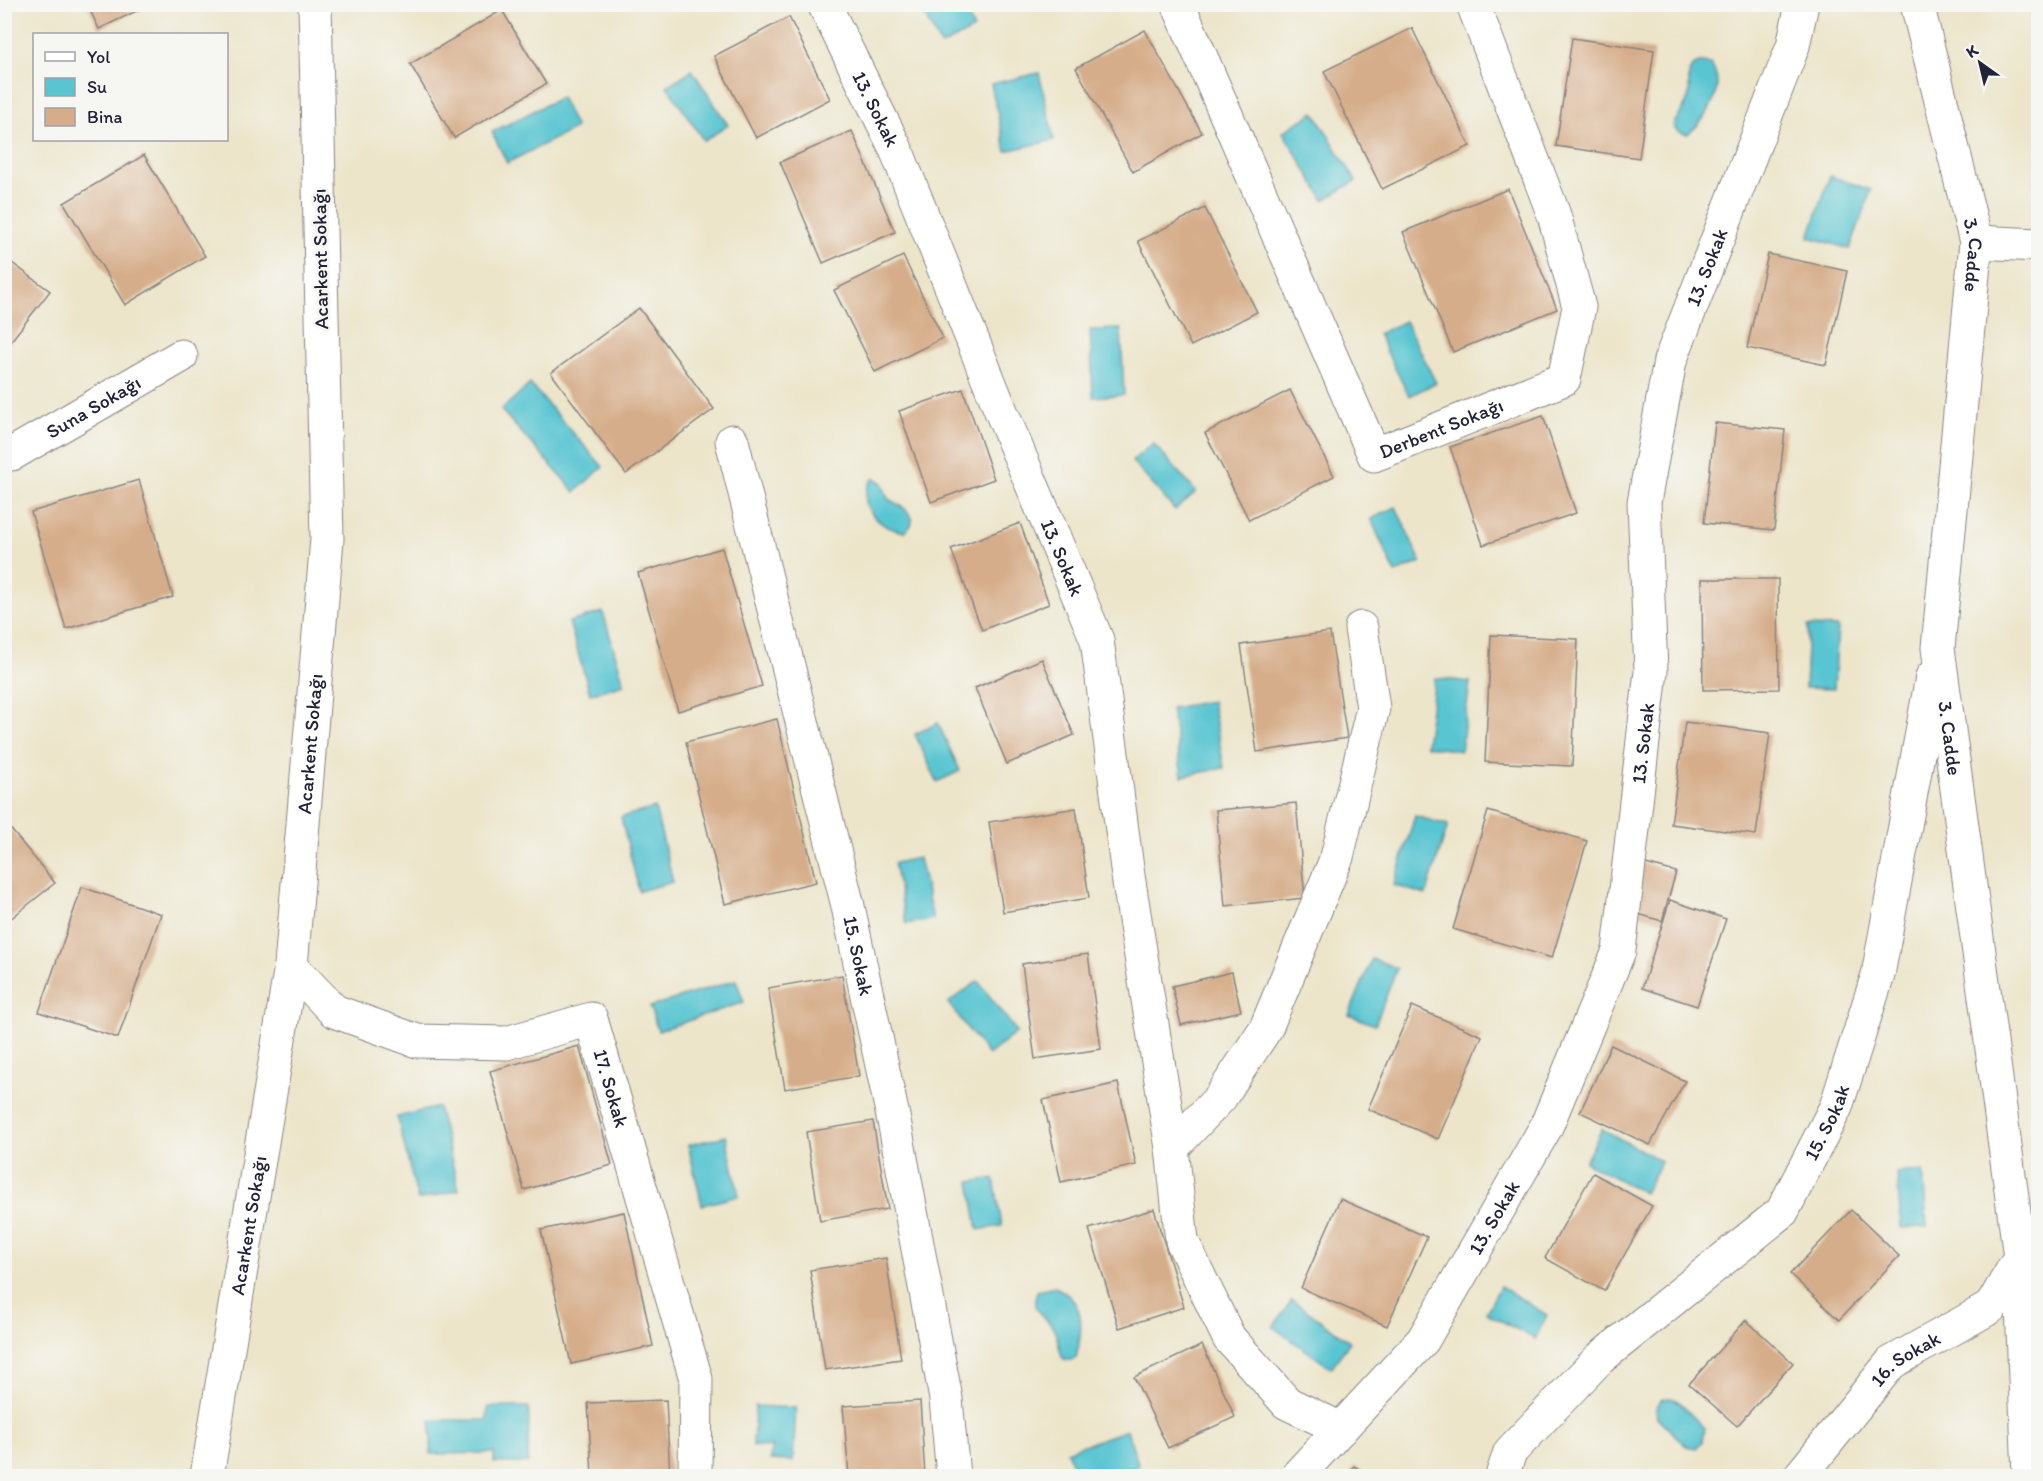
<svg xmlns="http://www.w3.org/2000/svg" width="2043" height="1481" viewBox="0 0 2043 1481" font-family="Itim,sans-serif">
<rect width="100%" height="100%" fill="#f6f6f2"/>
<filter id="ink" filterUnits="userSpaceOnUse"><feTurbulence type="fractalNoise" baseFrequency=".0167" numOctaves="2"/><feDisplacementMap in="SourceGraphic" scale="12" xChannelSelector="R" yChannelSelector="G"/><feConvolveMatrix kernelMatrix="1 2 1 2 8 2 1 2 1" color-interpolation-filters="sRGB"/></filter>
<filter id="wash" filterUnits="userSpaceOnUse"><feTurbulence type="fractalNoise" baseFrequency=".008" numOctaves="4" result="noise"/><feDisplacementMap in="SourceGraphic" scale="24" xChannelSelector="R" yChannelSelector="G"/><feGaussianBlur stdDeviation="1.35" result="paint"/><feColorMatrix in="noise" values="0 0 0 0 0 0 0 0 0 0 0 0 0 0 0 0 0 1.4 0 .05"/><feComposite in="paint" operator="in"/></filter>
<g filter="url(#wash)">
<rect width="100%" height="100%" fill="#ece5ca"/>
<g fill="#59c5d1" stroke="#3e7486" stroke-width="1.5">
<polygon points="919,5 962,5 974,29 941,46"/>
<path d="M1700,63L1710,64C1728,86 1707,119 1688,134C1682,133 1675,132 1673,125C1678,116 1687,106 1689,95C1691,82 1683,67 1700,63Z"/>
<polygon points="692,70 728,125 704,141 667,86"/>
<polygon points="1039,73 1054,140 1006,151 991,84"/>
<polygon points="561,97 576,128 507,163 492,132"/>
<polygon points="1314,112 1356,181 1324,200 1283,132"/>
<polygon points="1830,176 1871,190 1850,249 1809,237"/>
<polygon points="1405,321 1436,383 1409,396 1378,334"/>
<polygon points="1121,329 1124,395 1093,397 1090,330"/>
<polygon points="530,384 603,467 575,492 501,410"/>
<polygon points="1153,443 1196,492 1175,510 1132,461"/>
<path d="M874,478L882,483L888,499C899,505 926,517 904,532C885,528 876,522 866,505C865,495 866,485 874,478Z"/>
<polygon points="1396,507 1421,562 1395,573 1371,519"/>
<polygon points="603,612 624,684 590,694 569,622"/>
<polygon points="1808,626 1838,627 1834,689 1805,688"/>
<polygon points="1435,678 1470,682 1461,751 1426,746"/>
<polygon points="1212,701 1224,768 1182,776 1171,708"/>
<polygon points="938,723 960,771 937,782 915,734"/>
<polygon points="655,808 673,882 639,891 621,817"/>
<polygon points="1415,816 1448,825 1426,895 1394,885"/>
<polygon points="919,858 933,919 906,924 894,863"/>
<polygon points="1372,959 1397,968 1375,1025 1349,1015"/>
<polygon points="736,980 744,1002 658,1031 650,1007"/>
<polygon points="978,981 1017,1032 988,1055 948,1003"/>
<polygon points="438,1107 459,1190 418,1200 397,1117"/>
<polygon points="1602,1129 1661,1161 1644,1193 1585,1162"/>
<polygon points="726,1136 739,1196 702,1205 688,1145"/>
<polygon points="1923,1171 1927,1227 1901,1228 1897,1173"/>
<polygon points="994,1178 1002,1226 978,1230 970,1182"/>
<polygon points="1500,1286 1547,1315 1535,1339 1486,1313"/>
<path d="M1055,1287C1088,1302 1082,1329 1076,1358L1073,1360H1066L1062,1357C1059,1347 1058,1337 1053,1328C1044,1313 1029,1313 1037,1291Z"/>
<polygon points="1292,1300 1350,1342 1331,1368 1273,1327"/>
<path d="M1670,1398L1677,1400L1704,1428L1702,1442L1696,1448L1686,1446L1657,1417C1655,1409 1657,1405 1662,1399Z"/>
<polygon points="755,1406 796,1408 793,1461 770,1460 771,1447 753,1446"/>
<polygon points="488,1407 529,1407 528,1463 494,1463 494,1453 431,1454 431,1420 487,1420"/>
<polygon points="1127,1430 1139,1466 1109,1476 1076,1476 1067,1451"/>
</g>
<g id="blocks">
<g fill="#d6ad8a">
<polygon points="87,4 143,4 145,7 99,29"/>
<polygon points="502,10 546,84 454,138 410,64"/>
<polygon points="789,17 830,99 756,138 714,56"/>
<polygon points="1412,28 1470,146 1382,189 1324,71"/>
<polygon points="1145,30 1202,133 1133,172 1076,68"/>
<polygon points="1572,38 1654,50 1639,158 1556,146"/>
<polygon points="852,131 895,232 823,263 780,162"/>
<polygon points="144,155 205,256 125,305 64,203"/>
<polygon points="1508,189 1557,309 1453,352 1403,232"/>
<polygon points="1205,208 1257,312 1191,346 1138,241"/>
<polygon points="1768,254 1847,271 1826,365 1747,348"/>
<polygon points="903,256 943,338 875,372 834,290"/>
<polygon points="4,257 50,291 4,350"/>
<polygon points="639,308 714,409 626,474 551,373"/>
<polygon points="963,389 994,479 931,502 899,411"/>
<polygon points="1290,390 1334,476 1249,520 1205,433"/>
<polygon points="1543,416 1576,513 1483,545 1450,447"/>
<polygon points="1715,423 1785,430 1774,530 1704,523"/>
<polygon points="139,480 173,597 66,629 31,512"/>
<polygon points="1020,523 1049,604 982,630 951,549"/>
<polygon points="722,548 762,686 678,711 638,573"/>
<polygon points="1702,579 1778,579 1779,689 1703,690"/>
<polygon points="1330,632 1347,738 1257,752 1241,645"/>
<polygon points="1491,635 1578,639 1572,766 1485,762"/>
<polygon points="1042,659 1074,735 1007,764 975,688"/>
<polygon points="777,719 816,882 725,904 686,742"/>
<polygon points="1685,722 1770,733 1756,835 1671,824"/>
<polygon points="1296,803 1305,898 1225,906 1216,810"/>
<polygon points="1076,808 1089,898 1003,912 989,822"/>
<polygon points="1488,811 1587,841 1552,958 1453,929"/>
<polygon points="4,821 55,883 4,924"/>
<polygon points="1642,863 1676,872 1662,921 1628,911"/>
<polygon points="82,887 161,914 118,1038 39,1012"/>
<polygon points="1670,900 1726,919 1697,1006 1642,988"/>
<polygon points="1088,954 1101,1049 1035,1059 1022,964"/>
<polygon points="1232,972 1241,1011 1181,1025 1172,986"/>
<polygon points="842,975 859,1076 785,1089 768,988"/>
<polygon points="1412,1006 1482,1036 1438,1139 1368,1109"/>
<polygon points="1611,1045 1685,1081 1650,1145 1580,1112"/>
<polygon points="579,1046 612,1165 524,1190 490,1071"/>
<polygon points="1118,1083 1136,1165 1061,1182 1043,1100"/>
<polygon points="873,1121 888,1209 820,1221 806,1132"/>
<polygon points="1593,1173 1652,1206 1604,1291 1545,1258"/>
<polygon points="1340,1199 1427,1237 1387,1326 1301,1288"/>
<polygon points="1154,1209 1184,1307 1119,1328 1089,1229"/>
<polygon points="1851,1210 1899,1256 1839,1320 1790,1274"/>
<polygon points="624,1212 653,1346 571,1364 541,1230"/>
<polygon points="886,1258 901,1359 825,1370 810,1270"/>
<polygon points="1746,1320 1793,1363 1737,1426 1689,1384"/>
<polygon points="1202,1345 1235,1417 1168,1448 1134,1377"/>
<polygon points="666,1400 670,1476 592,1476 588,1403"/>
<polygon points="920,1401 925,1476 849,1476 843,1406"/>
<polygon points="1354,1466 1370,1476 1348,1476"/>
</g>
</g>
</g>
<g filter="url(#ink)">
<use href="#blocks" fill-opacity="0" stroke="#878482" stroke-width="1.5"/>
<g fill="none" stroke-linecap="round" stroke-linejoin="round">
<g stroke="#878482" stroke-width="35">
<g id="minor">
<path id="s1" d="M824,4L895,147L1001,411L1097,640L1128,876L1172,1148L1182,1241L1229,1338L1287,1403L1341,1429"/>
<path id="s2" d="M1178,4L1374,455L1564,379L1579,307L1554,215L1473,4"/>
<path id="s3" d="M1917,4L1976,242L1938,648L2020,1257L2029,1476"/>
<polyline points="1976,242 2038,245"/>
<path id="s4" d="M732,441L847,902L895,1126L946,1399L953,1476"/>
<path id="s5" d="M4,455L12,454L181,356"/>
<path id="s6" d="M291,966L334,1011L417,1041L506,1043L591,1019L696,1379L695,1476"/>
<polyline points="1172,1148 1220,1098 1266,1028 1337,857 1373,708 1361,628"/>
<path id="s7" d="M207,1476L291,966L327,539L315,4"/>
<path id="s8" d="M1297,1476L1423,1340L1546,1127L1619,951L1651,671L1644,502L1670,361L1793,46L1802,4"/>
<path id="s9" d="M1502,1476L1510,1452L1599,1359L1782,1212L1836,1107L1878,975L1932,677"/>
<path id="s10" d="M1800,1476L1891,1363L1991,1307L2020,1257"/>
</g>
</g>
<use href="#minor" stroke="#fff" stroke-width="33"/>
</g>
</g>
<g text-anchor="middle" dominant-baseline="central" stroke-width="6" stroke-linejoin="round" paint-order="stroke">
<g font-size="20" fill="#22223b" stroke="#f6f6f2">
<text stroke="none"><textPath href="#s1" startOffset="117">13. Sokak</textPath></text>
<text stroke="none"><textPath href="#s3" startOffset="258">3. Cadde</textPath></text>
<text transform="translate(320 259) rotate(-91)">Acarkent Sokağı</text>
<text stroke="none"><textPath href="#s8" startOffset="1317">13. Sokak</textPath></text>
<text stroke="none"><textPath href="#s5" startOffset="102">Suna Sokağı</textPath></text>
<text stroke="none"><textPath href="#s2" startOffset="564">Derbent Sokağı</textPath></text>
<text stroke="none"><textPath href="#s1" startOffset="603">13. Sokak</textPath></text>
<text stroke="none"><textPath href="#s3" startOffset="744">3. Cadde</textPath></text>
<text stroke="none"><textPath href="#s7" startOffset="740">Acarkent Sokağı</textPath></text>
<text stroke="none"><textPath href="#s8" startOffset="831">13. Sokak</textPath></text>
<text stroke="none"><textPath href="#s4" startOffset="530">15. Sokak</textPath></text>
<text stroke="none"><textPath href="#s6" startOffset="400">17. Sokak</textPath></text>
<text stroke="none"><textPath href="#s9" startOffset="489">15. Sokak</textPath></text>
<text stroke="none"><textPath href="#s8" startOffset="327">13. Sokak</textPath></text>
<text stroke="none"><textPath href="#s7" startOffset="254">Acarkent Sokağı</textPath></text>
<text stroke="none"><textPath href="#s10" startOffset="159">16. Sokak</textPath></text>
</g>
</g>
<rect width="2043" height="1481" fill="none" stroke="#f6f6f2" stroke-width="24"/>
<rect x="33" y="33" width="195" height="108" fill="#f6f6f2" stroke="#a1a1a9" stroke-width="1.5"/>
<rect x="45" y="52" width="30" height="9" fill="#ffffff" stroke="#a1a1a9" stroke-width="1.5"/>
<text x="87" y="63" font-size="18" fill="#22223b">Yol</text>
<rect x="45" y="78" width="30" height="18" fill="#59c5d1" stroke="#a1a1a9" stroke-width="1.5"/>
<text x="87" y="93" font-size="18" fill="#22223b">Su</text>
<rect x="45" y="108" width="30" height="18" fill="#d6ad8a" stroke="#a1a1a9" stroke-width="1.5"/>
<text x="87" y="123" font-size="18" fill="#22223b">Bina</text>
<g transform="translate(1980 63) rotate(326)" stroke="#f6f6f2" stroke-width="4.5" paint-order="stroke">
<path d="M0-4.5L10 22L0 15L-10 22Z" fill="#22223b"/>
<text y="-9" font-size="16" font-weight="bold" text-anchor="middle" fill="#22223b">K</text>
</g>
</svg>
